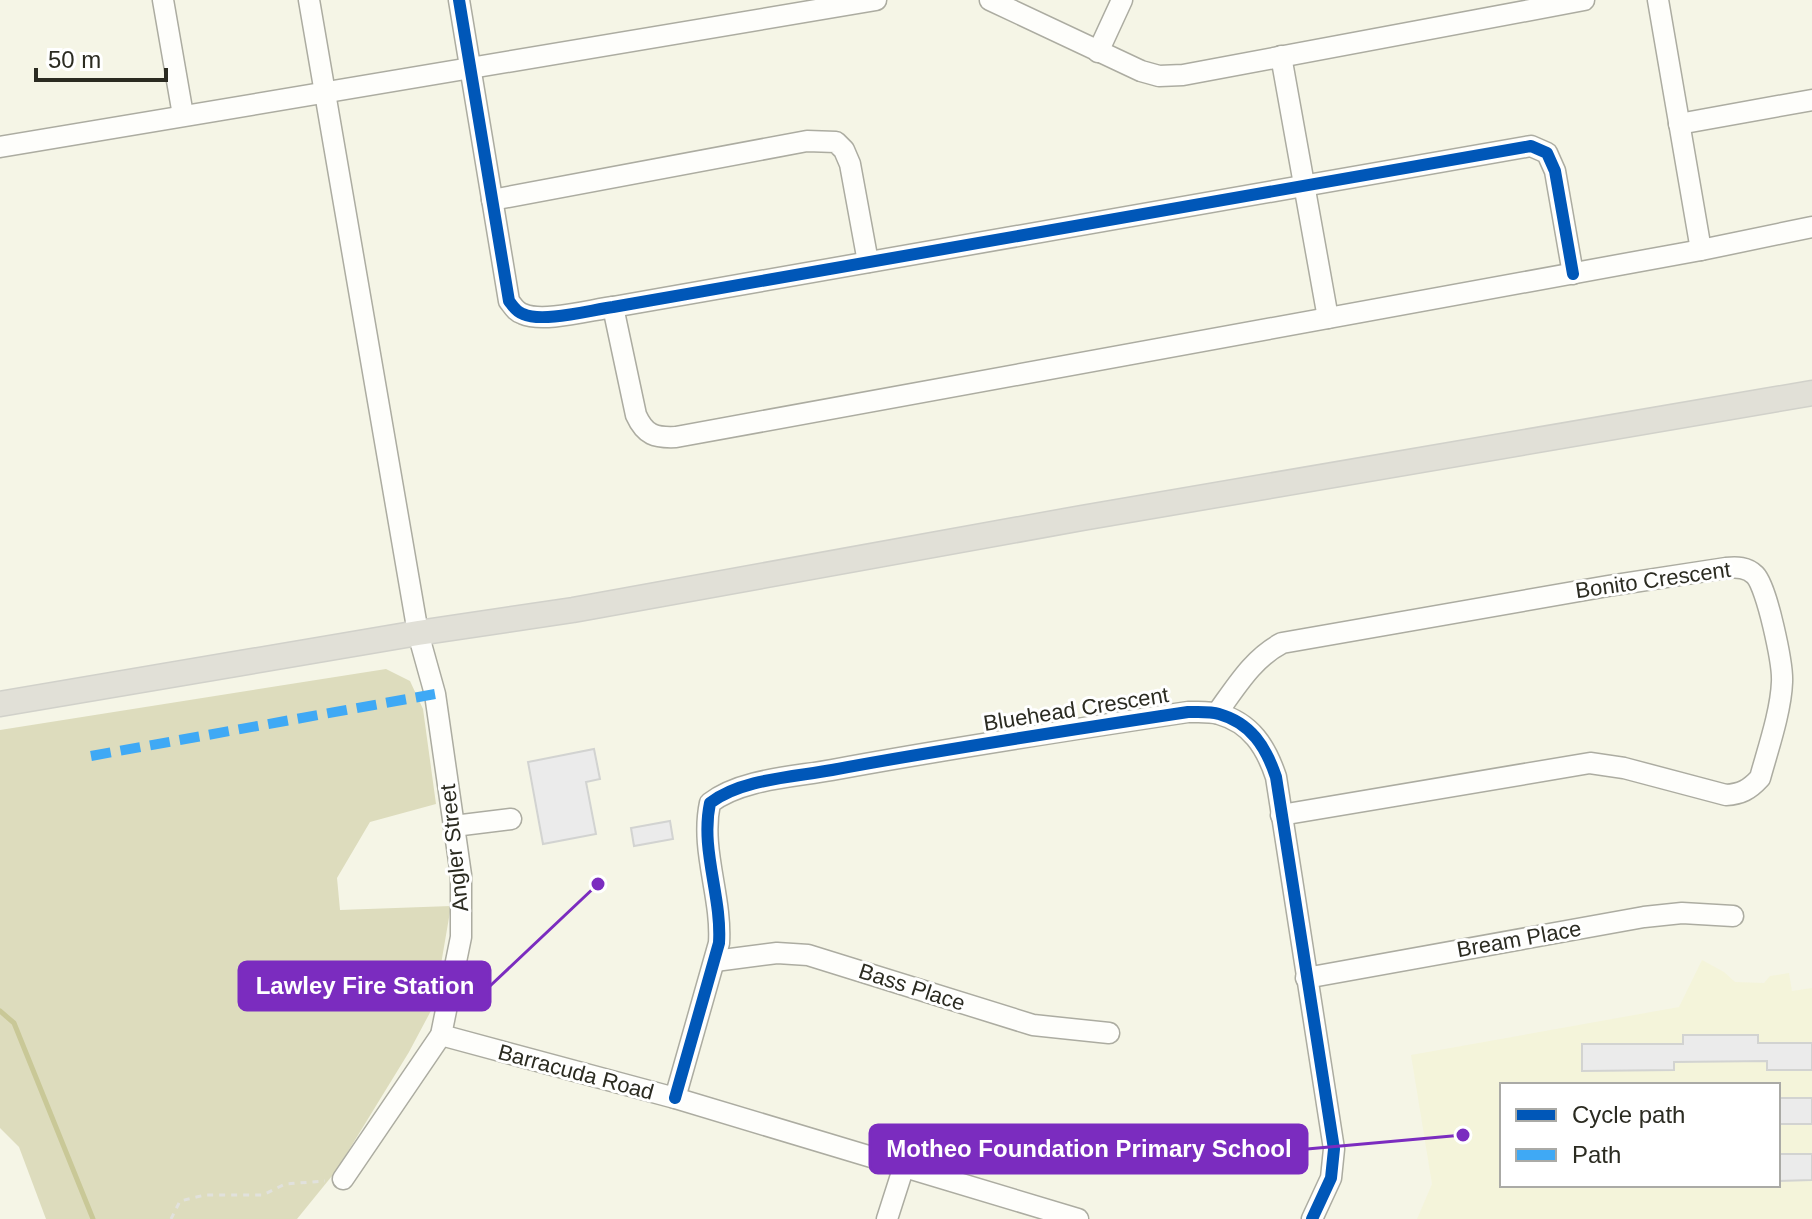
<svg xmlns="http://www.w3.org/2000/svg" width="1812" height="1219" viewBox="0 0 1812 1219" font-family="Helvetica,sans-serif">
<rect width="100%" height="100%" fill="#f5f5e6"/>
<path fill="#f4f4da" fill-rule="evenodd" d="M1702,960L1724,972L1735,982L1764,983L1770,976L1789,973L1792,991L1812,988V1219H1417L1432,1184L1411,1055L1679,1007ZM1502,1085H1778V1185H1502Z"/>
<polygon fill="#dddcbd" points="386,669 410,681 423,709 436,804 370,822 337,878 340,910 451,906 434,1005 409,1052 336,1171 297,1219 46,1219 19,1147 0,1128 0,730"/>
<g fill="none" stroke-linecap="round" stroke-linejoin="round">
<polyline stroke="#c9c897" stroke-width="5" points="0,1011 14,1023 93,1219"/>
</g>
<g fill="#ebebeb" stroke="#d2d3d1" stroke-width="2">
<polygon points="594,749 600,779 586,782 596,834 543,844 528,762"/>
<polygon points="670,821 673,839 634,846 631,828"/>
<polygon points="1683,1035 1758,1035 1758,1043 1812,1043 1812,1070 1767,1070 1767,1061 1674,1062 1674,1070 1582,1071 1582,1044 1683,1044"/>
<rect x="1778" y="1098" width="34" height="26"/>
<polygon points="1778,1154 1812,1154 1812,1180 1778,1181"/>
</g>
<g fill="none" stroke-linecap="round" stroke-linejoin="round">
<g stroke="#acaca1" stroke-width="23">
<g id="minor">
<polyline points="163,0 183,115"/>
<polyline points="309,0 418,633 435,694 461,875 461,937 441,1035 343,1179"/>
<path d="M459,0L509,301C513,306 516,312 523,314C543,323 590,310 613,307L1531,146L1547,153L1555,171L1573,274"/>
<polyline points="990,0 1141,71 1159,76 1183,75 1584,0"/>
<polyline points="1658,0 1701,250"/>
<polyline points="1098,52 1122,0"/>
<polyline points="1281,56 1328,318"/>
<polyline points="1679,124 1812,100"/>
<polyline points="0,147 876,0"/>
<polyline points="492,200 807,141 836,142 844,150 850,164 868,262"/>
<path d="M613,307L636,415C645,435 655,438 676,437L1701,250L1812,227"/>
<path d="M1217,713C1236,687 1253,658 1282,643L1608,586L1726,568C1737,567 1747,567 1755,575C1767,587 1783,664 1782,682C1781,711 1768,749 1760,778C1749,790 1741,794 1726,795L1624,768L1590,763L1281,815"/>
<polyline points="454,826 511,819"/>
<polyline points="715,961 777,953 808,955 1033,1025 1109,1033"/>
<polyline points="1306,978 1644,917 1682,913 1733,916"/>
<polyline points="441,1035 675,1098 1078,1219"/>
<path d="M675,1098L719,943C722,896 700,850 710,803C741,779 794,777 832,770C950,748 1069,730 1188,712C1197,712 1210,711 1219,714C1251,723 1266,747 1276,777L1334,1149L1331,1178L1312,1219"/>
<polyline points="887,1219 904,1166"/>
</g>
</g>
<g stroke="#d1d1ca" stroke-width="27">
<polyline id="major" points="0,704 418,633 573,610 1082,518 1812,393"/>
</g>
<polyline stroke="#e1e1dc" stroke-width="3" stroke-dasharray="6 6" stroke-linecap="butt" points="171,1219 180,1201 205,1195 263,1195 285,1184 325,1181"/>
<use href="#minor" stroke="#fefefb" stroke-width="20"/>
<use href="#major" stroke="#e1e0d7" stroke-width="24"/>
<polyline stroke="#3fa9f5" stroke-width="10" stroke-dasharray="20 10" stroke-linecap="butt" points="91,756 435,694"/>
<g stroke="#fff" stroke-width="17">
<g id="cycleway">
<path d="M459,0L509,301C513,306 516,312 523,314C543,323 590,310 613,307L1531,146L1547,153L1555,171L1573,274"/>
<path d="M675,1098L719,943C722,896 700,850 710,803C741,779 794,777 832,770C950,748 1069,730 1188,712C1197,712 1210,711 1219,714C1251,723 1266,747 1276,777L1334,1149L1331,1178L1312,1219"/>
</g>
</g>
<use href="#cycleway" stroke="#0057b8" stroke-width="12"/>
</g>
<g text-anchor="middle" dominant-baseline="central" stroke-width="6" stroke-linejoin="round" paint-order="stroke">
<g font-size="22" fill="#2b2b21" stroke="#fff">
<text transform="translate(1653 580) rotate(-8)">Bonito Crescent</text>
<text transform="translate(1076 709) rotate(-9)">Bluehead Crescent</text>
<text transform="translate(454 848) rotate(-96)">Angler Street</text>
<text transform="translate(1519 939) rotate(-10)">Bream Place</text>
<text transform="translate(912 987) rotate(18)">Bass Place</text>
<text transform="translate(576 1072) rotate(15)">Barracuda Road</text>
</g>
</g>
<path fill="none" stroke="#7b2cbf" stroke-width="3" d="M598 884L490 986M1463 1135L1307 1149"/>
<g fill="#7b2cbf" stroke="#fff" stroke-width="3">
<circle cx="598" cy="884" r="8"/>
<circle cx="1463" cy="1135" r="8"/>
</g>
<g fill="#7b2cbf" stroke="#7b2cbf" stroke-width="3">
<rect x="239" y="962" width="251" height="48" rx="8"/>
<rect x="870" y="1125" width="437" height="48" rx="8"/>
</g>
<g font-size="24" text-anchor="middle" font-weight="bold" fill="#fff">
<text x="365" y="994">Lawley Fire Station</text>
<text x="1089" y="1157">Motheo Foundation Primary School</text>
</g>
<rect x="1500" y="1083" width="280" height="104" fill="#ffffff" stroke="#aaaaa6" stroke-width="2"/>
<rect x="1516" y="1109" width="40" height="12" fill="#0057b8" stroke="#aaaaa6" stroke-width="2"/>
<text x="1572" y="1123" font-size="24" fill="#2b2b21">Cycle path</text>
<rect x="1516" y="1149" width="40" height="12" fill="#3fa9f5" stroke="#aaaaa6" stroke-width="2"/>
<text x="1572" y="1163" font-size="24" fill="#2b2b21">Path</text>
<path d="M36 68v12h130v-12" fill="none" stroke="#2b2b21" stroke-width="4"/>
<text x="48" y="68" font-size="24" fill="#2b2b21" stroke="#ffffff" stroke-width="6" paint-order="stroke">50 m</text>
</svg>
